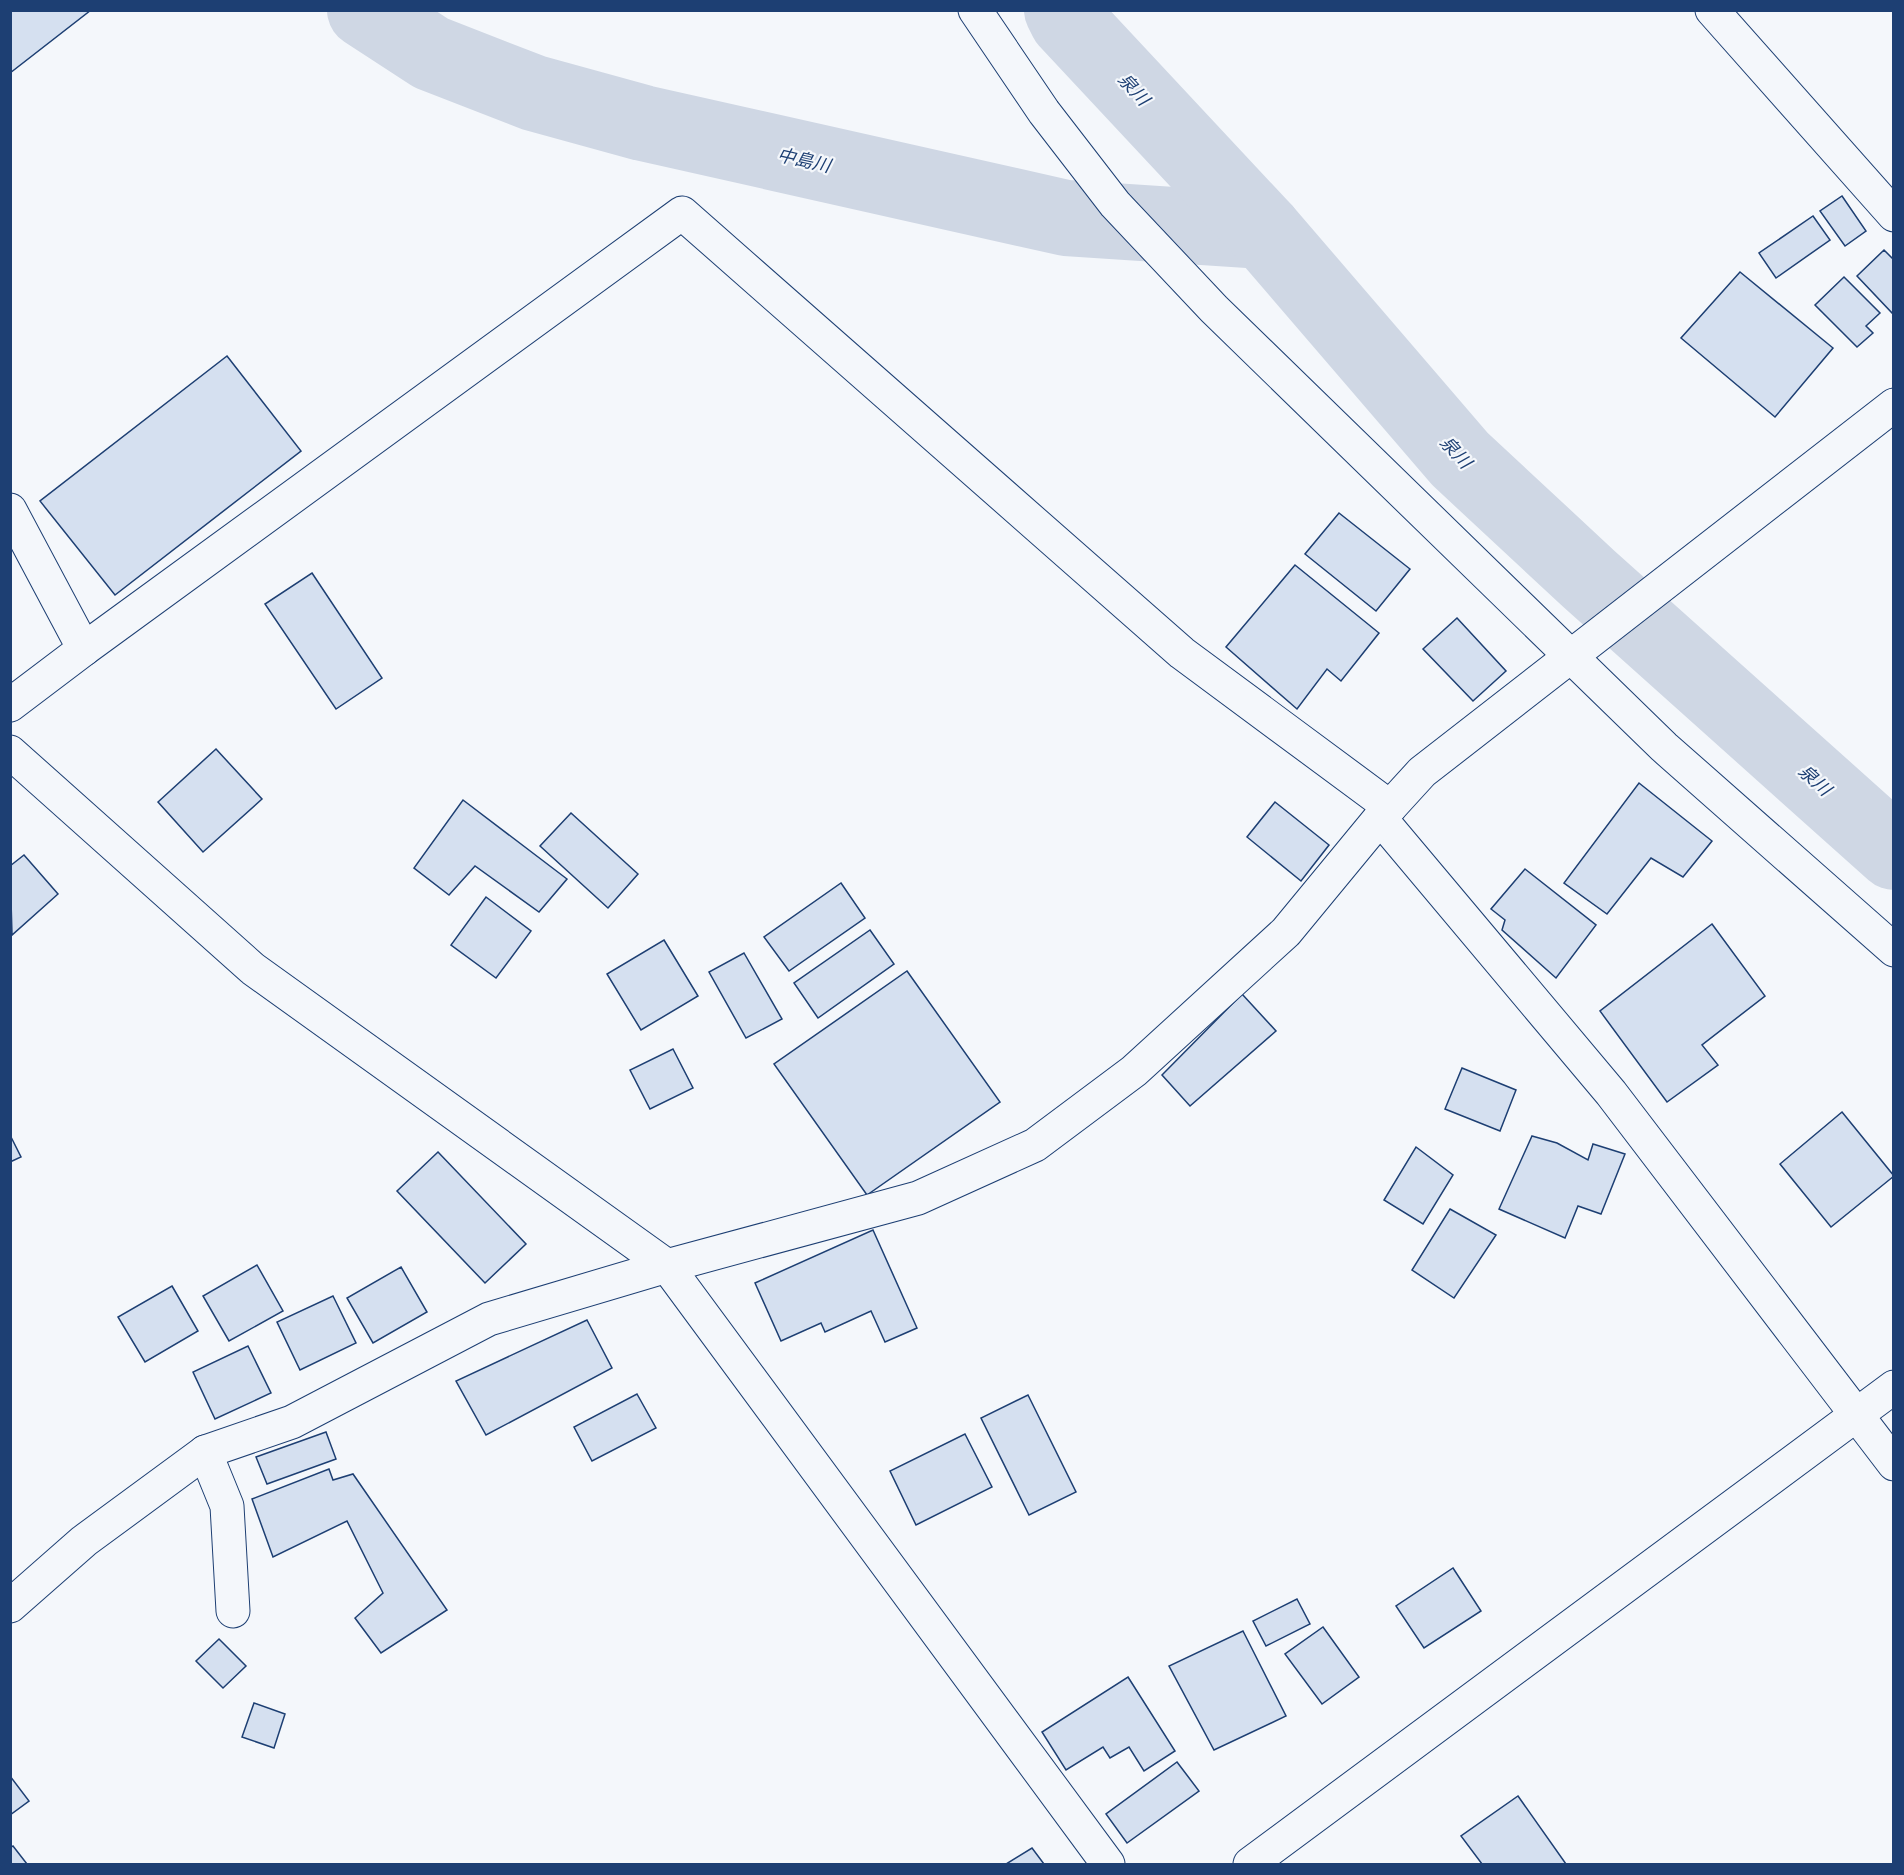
<svg xmlns="http://www.w3.org/2000/svg" width="1904" height="1875" viewBox="0 0 1904 1875" font-family="'Roboto Condensed','Noto Sans JP',sans-serif">
<rect width="100%" height="100%" fill="#f4f7fb"/>
<g fill="none" stroke-linecap="round" stroke-linejoin="round">
<g stroke="#cfd7e4" stroke-width="76">
<polyline points="365,10 431,53 534,93 643,123 1066,218 1264,231"/>
<polyline points="1062,10 1067,20 1264,231 1460,459 1589,579 1894,852"/>
</g>
</g>
<g fill="#d5e0f0" stroke="#1d3f73" stroke-width="1.5">
<polygon points="10,10 91,10 10,73"/>
<polygon points="1842,196 1866,231 1845,246 1820,211"/>
<polygon points="1813,216 1830,240 1776,278 1759,253"/>
<polygon points="1884,250 1894,260 1894,315 1857,276"/>
<polygon points="1740,272 1833,348 1775,417 1681,338"/>
<polygon points="1844,277 1880,313 1866,326 1873,333 1857,347 1815,305"/>
<polygon points="227,356 301,451 115,595 40,501"/>
<polygon points="1339,513 1410,569 1376,611 1305,554"/>
<polygon points="1295,565 1379,633 1341,681 1327,669 1297,709 1226,647"/>
<polygon points="312,573 382,678 336,709 265,604"/>
<polygon points="1457,618 1506,671 1473,701 1423,649"/>
<polygon points="216,749 262,799 203,852 158,802"/>
<polygon points="1639,783 1712,841 1683,877 1651,858 1607,914 1564,883"/>
<polygon points="463,800 567,879 539,912 475,866 449,895 414,868"/>
<polygon points="1275,802 1329,845 1301,881 1247,837"/>
<polygon points="571,813 638,874 608,908 540,846"/>
<polygon points="24,855 58,894 12,935 10,866"/>
<polygon points="1525,869 1596,925 1556,978 1502,930 1505,920 1491,909"/>
<polygon points="841,883 865,918 789,971 764,937"/>
<polygon points="486,897 531,931 496,978 451,945"/>
<polygon points="1712,924 1765,996 1702,1045 1718,1065 1667,1102 1600,1011"/>
<polygon points="870,930 894,964 818,1018 794,983"/>
<polygon points="664,940 698,996 641,1030 607,974"/>
<polygon points="744,953 782,1019 746,1038 709,972"/>
<polygon points="907,971 1000,1102 867,1195 774,1064"/>
<polygon points="1242,994 1276,1031 1190,1106 1162,1075"/>
<polygon points="673,1049 693,1088 650,1109 630,1070"/>
<polygon points="1462,1068 1516,1090 1500,1131 1445,1109"/>
<polygon points="1842,1112 1894,1176 1831,1227 1780,1164"/>
<polygon points="10,1135 21,1157 10,1162"/>
<polygon points="1532,1136 1557,1143 1588,1160 1593,1144 1625,1154 1601,1214 1578,1206 1565,1238 1499,1209"/>
<polygon points="1416,1147 1453,1175 1423,1224 1384,1200"/>
<polygon points="438,1152 526,1244 485,1283 397,1191"/>
<polygon points="1450,1209 1496,1235 1454,1298 1412,1270"/>
<polygon points="873,1230 917,1328 885,1342 871,1311 825,1332 821,1323 781,1341 755,1283"/>
<polygon points="257,1265 283,1311 229,1341 203,1296"/>
<polygon points="401,1267 427,1312 373,1343 347,1298"/>
<polygon points="172,1286 198,1331 145,1362 118,1317"/>
<polygon points="333,1296 356,1343 300,1370 277,1322"/>
<polygon points="587,1320 612,1368 486,1435 456,1381"/>
<polygon points="248,1346 271,1393 215,1419 193,1372"/>
<polygon points="637,1394 656,1428 592,1461 574,1427"/>
<polygon points="1028,1395 1076,1492 1029,1515 981,1418"/>
<polygon points="326,1432 336,1459 267,1484 256,1457"/>
<polygon points="965,1434 992,1487 916,1525 890,1471"/>
<polygon points="329,1469 333,1480 353,1474 447,1610 381,1653 355,1618 383,1593 347,1521 273,1557 252,1499"/>
<polygon points="1453,1568 1481,1611 1424,1648 1396,1606"/>
<polygon points="1297,1599 1310,1624 1266,1646 1253,1621"/>
<polygon points="1323,1627 1359,1677 1322,1704 1285,1654"/>
<polygon points="1243,1631 1286,1716 1214,1750 1169,1666"/>
<polygon points="219,1639 246,1666 223,1688 196,1661"/>
<polygon points="1128,1677 1175,1751 1144,1771 1129,1747 1110,1758 1103,1747 1066,1770 1042,1732"/>
<polygon points="254,1703 285,1714 274,1748 242,1737"/>
<polygon points="1177,1762 1199,1791 1127,1843 1106,1814"/>
<polygon points="10,1776 29,1801 10,1815"/>
<polygon points="1518,1796 1566,1864 1482,1864 1461,1836"/>
<polygon points="13,1846 27,1864 10,1864 10,1848"/>
<polygon points="1032,1848 1044,1864 1006,1864"/>
</g>
<g fill="none" stroke-linecap="round" stroke-linejoin="round">
<g stroke="#1d3f73" stroke-width="35">
<g id="street">
<polyline points="1712,10 1894,215"/>
<polyline points="10,510 84,649 10,705"/>
<polyline points="84,649 682,213 1182,653 1390,807"/>
<polyline points="10,752 253,969 667,1266 1108,1864"/>
<polyline points="1380,818 1611,1093 1894,1464"/>
<polyline points="205,1452 227,1506 233,1611"/>
<polyline points="10,1606 84,1541 205,1452 292,1422 489,1319 667,1266 918,1198 1035,1145 1134,1071 1286,932 1380,818 1422,772 1894,405"/>
<polyline points="1250,1864 1894,1387"/>
</g>
</g>
<g stroke="#1d3f73" stroke-width="35">
<polyline id="secondary" points="975,10 1044,112 1115,204 1214,309 1664,747 1894,950"/>
</g>
<use href="#street" stroke="#f4f7fb" stroke-width="33"/>
<use href="#secondary" stroke="#f4f7fb" stroke-width="33"/>
</g>
<g text-anchor="middle" dominant-baseline="central" stroke-width="4.5" stroke-linejoin="round" paint-order="stroke">
<g font-size="18" font-style="italic" fill="#1d3f73" stroke="#f4f7fb">
<text transform="translate(1134 89) rotate(47)">泉川</text>
<text transform="translate(804 160) rotate(13)">中島川</text>
<text transform="translate(1456 452) rotate(47)">泉川</text>
<text transform="translate(1815 780) rotate(42)">泉川</text>
</g>
</g>
<rect width="1904" height="1875" fill="none" stroke="#1d3f73" stroke-width="24"/>
</svg>
